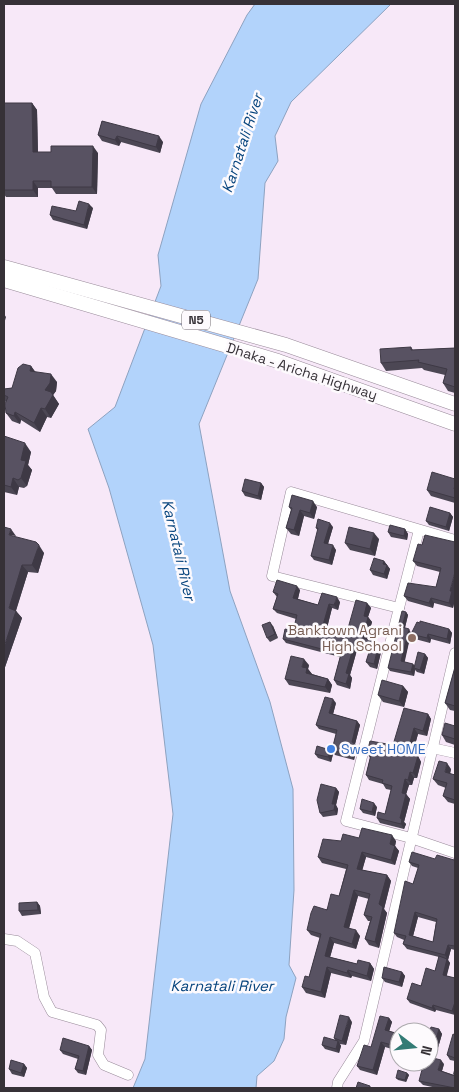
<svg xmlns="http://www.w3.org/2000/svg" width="459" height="1092" viewBox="0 0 459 1092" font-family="'Space Grotesk',sans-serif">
<rect width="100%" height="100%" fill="#f7e8f8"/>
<polygon fill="#b2d3fb" stroke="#8da2c0" points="255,4 391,4 291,102 275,136 278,161 265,183 258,279 199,424 230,591 270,702 293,789 294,890 289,965 296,978 286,1017 284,1039 274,1061 257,1076 256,1088 133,1088 145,1059 173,814 153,645 109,488 88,429 115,407 161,286 158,255 201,104 247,15"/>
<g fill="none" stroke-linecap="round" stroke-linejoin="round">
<g stroke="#998b9a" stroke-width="11">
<g id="minor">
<polyline points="455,540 291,492 272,576 399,608 346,821 411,838 455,853"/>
<polyline points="399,608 419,530"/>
<polyline points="432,748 455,753"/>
<polyline points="4,939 17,941 35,953 44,997 52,1012 97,1025 101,1030 98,1055 104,1065 128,1075"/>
<polyline points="337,1088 338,1082 364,1041 455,653"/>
</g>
</g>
<g stroke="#998b9a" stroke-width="15">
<g id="highway">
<polyline points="4,267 286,345 455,404"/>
<polyline points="4,280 278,361 455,424"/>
</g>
</g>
<use href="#minor" stroke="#fff" stroke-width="10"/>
<use href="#highway" stroke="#fff" stroke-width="14"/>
</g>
<g fill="#4c4754" fill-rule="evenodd">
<polygon points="4,103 32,103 37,110 38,152 98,153 97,194 56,194 52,188 38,188 38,197 6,197 4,194"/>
<polygon points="102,121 163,142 160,153 121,142 119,146 102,141 98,135"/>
<polygon points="93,208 87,229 53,220 50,215"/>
<polygon points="411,347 413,350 455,348 455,393 448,391 443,383 445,375 424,370 422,368 386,371 381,363"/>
<polygon points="31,366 35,372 57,382 56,391 53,395 59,404 51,418 47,417 40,432 21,420 20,424 12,421 6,413 6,402 4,401 4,389 12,388"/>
<polygon points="4,436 31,452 28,465 32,470 27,486 24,488 19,487 17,495 4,492"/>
<polygon points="455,479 455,503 431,496 427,490"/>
<polygon points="261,483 264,487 261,500 245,496 242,491"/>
<polygon points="289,507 317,507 314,519 304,516 299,536 291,534 286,528 291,510"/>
<polygon points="450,513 453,517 449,531 429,525 426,521"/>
<polygon points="333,527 328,544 336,550 332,565 314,560 311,556 318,531 316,528"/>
<polygon points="405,529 408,534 407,540 391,537 388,532"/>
<polygon points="425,535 455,595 455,599 453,608 434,603 433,608 408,601 404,596 436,587 440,572 417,566 413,561 422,545"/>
<polygon points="16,537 44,553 38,573 28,572 16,611 22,618 4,670"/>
<polygon points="379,539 375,556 350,550 345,543"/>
<polygon points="384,561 390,569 387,579 373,575 370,570"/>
<polygon points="300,590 298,599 318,605 340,602 338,610 332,608 327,628 329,630 328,634 345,639 367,603 371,608 368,617 372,622 367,639 382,648 377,669 370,667 366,662 369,653 357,650 350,675 352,678 350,689 337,685 334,680 340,657 286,643 283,639 293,631 296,619 277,613 273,609 277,597 273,592"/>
<polygon points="406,612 408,615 405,628 411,633 404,662 413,664 414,666 425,654 428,658 424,674 417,672 415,670 414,676 390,671 388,668"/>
<polygon points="273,626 278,638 270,642 267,638"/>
<polygon points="449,629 452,633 450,644 431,639 430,643 415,639 411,634"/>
<polygon points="309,665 308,669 312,674 328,679 332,685 330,693 289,685 285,679"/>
<polygon points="455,667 455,711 450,710 445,703"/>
<polygon points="403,686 408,692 404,707 383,702 378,695"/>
<polygon points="336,703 333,714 357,721 360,725 355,744 357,747 354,760 335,755 332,750 336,734 319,729 316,725"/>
<polygon points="428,714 431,719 427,736 418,734 412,755 418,756 421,762 417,778 414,778 412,785 409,785 406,794 410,799 404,822 406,824 404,829 380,823 377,818 385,814 391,790 386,789 383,784 369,780 366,775 370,758 367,753 393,745"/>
<polygon points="455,726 455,745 446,742 442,735"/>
<polygon points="315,754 333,754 331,762 318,758"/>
<polygon points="451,769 450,774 455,775 455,804 448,802 443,796 446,788 438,785 433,779"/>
<polygon points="336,788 339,792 336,805 338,809 337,815 323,817 320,813"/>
<polygon points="377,807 375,816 363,813 360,809"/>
<polygon points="359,838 396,841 395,846 399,851 395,865 366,857 362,870 387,875 391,881 384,909 387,913 379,948 369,945 365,939 370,921 368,921 364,915 369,899 358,896 349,928 360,936 356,949 334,943 330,957 357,964 370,963 374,969 371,981 352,976 351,978 331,973 325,998 306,993 302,987 309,977 320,938 311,935 307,930 339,896 346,869 322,863 318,857 341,841"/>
<path d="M455,856V950L451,949L448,960L450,963L446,976L455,978V1015L436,1010L435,1012L410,1003L407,999L435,971L439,957L407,949L403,944L404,940L397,937L394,933L413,884L418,868L412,866L409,862L435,859L454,860ZM418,917L436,922L433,942L413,936Z"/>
<polygon points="37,902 40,906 41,914 22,916 19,911"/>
<polygon points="402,972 405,976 402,987 385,982 382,978"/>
<polygon points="389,1018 392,1022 389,1031 399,1034 399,1051 385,1047 377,1075 360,1070 357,1066 371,1047"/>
<polygon points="352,1022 346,1045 340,1044 341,1046 339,1053 325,1049 322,1045 335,1040 334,1038"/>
<polygon points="439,1029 442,1034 435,1058 429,1056 429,1034"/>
<polygon points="455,1035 455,1061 450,1060 447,1055"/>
<polygon points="89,1046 92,1050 86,1075 78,1073 75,1069 78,1059 63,1054 60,1050"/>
<polygon points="24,1064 27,1068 24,1077 12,1074 9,1069"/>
<polygon points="444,1064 442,1071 454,1075 453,1074 455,1067 455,1088 437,1088 423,1085 419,1081"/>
<polygon points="407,1073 409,1075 406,1082 398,1080 396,1078"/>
</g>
<g fill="#3e3945">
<polygon points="32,103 37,110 38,159 33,152"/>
<polygon points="117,136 121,142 119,146 115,140"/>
<polygon points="159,136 163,142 160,153 156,147"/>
<polygon points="93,146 98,153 97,194 92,187"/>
<polygon points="33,181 38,188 38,197 33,190"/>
<polygon points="89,204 93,208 87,229 84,225"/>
<polygon points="4,314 6,317 4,324"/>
<polygon points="31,366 37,374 30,371"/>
<polygon points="51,374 57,382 56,391 53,395 59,404 51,418 45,409 45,390"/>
<polygon points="41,408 47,417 40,432 34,423"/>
<polygon points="15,412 21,420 20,424 14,416"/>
<polygon points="25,443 31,452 28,465 32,470 27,486 21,478 21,460"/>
<polygon points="13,478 19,487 17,495 11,487"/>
<polygon points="261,483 264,487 261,500 258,496"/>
<polygon points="313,501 317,507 314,519 310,513"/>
<polygon points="300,510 304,516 299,536 294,530"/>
<polygon points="450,513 453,517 449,531 446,527"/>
<polygon points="330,523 333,527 327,547 324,543"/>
<polygon points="11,529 16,536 9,535"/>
<polygon points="405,529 408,534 407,540 404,536"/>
<polygon points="374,533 379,539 375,556 370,549"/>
<polygon points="39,545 44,553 38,573 32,565"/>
<polygon points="333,545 336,550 332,565 329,560"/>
<polygon points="384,561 390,569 387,579 384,574 383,564"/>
<polygon points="22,565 28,572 14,616 9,608"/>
<polygon points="455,572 455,589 454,594 455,595 455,599 453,608 449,603 450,591"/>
<polygon points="297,586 300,590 297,602 293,598"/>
<polygon points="337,597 340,602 338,610 334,605"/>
<polygon points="431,598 434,603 433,608 429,603"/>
<polygon points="367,603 371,608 367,620 364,616"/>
<polygon points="329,604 332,608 327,628 329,630 327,638 324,633 323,625"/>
<polygon points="16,611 22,618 4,670 4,647"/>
<polygon points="406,612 408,615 404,631 402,627"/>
<polygon points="368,617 372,622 366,643 363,638"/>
<polygon points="270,622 273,626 278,638 275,634"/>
<polygon points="409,629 411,633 404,665 401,661"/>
<polygon points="449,629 452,633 450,644 447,639"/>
<polygon points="428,634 431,639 430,643 427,638"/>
<polygon points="379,643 382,648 377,669 374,664"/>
<polygon points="354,645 357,650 350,675 352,678 350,689 346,684 346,673"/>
<polygon points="425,654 428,658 424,674 420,670"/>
<polygon points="304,659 309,665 308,669 312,674 310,679 302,667"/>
<polygon points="413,664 416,668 414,668 415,670 414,676 411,672"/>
<polygon points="328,679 332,685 330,693 325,687"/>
<polygon points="403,686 408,692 404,707 399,701"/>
<polygon points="333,699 336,703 332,718 329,713"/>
<polygon points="428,714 431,719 427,736 423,731"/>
<polygon points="357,721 360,725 355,744 357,747 354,760 351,756 352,742"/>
<polygon points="414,728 418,734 411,759 407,754"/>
<polygon points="330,750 333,754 331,762 328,757"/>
<polygon points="418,756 421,762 417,778 413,773"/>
<polygon points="447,763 451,769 449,778 445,772"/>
<polygon points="410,772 414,778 412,785 408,780"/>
<polygon points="405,779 409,785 405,798 402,793"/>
<polygon points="336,788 339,792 336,805 338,809 337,815 334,810 332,804"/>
<polygon points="406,794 410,799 404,822 406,824 404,829 401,824 400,818"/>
<polygon points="374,803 377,807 375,816 372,812"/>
<polygon points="392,835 396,841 395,846 399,851 395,865 391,860 390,844"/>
<polygon points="362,852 366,857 361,875 357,869"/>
<polygon points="387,875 391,881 384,909 387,913 379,948 375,942 379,904"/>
<polygon points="354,890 358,896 348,932 344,927"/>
<polygon points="37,902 40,906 41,914 38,910"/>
<polygon points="415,912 418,917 412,940 409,935"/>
<polygon points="356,930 360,936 356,949 352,944"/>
<polygon points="330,937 334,943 329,961 325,956"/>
<polygon points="448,945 451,949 448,960 450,963 446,979 443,975 447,959 445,955"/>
<polygon points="370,963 374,969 371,981 367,976"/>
<polygon points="327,967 331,973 325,998 321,992"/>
<polygon points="348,970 352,976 351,978 347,973"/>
<polygon points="402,972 405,976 402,987 399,982"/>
<polygon points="455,1002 455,1015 452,1011"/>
<polygon points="433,1005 436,1010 435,1012 432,1008"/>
<polygon points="349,1017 352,1022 346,1045 342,1041"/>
<polygon points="389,1018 392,1022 388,1035 385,1030"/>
<polygon points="439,1029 442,1034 435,1058 432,1053"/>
<polygon points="338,1041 341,1046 339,1053 336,1049"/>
<polygon points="381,1042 385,1047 377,1075 373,1070"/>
<polygon points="89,1046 92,1050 86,1075 83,1071"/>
<polygon points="441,1060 444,1064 441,1074 438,1070"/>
<polygon points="24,1064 27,1068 24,1077 21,1073"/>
<polygon points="407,1073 409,1075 406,1082 405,1080"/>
</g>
<g fill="#585262" stroke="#3e3945" fill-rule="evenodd">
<polygon points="4,103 32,103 33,152 51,152 51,146 93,146 92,187 51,187 51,181 33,181 33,190 4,190"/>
<polygon points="102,121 159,136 156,147 117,136 115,140 98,135"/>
<polygon points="79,201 89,204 84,225 50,215 52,206 76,211"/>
<polygon points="411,347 411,350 455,348 455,387 443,383 447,369 418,362 419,360 381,363 380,349"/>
<polygon points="23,364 31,366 30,371 51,374 50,383 45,390 51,392 53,395 45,409 41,408 34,423 15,412 14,416 6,413 5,404 8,397 4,395 4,389 12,388 18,368"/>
<polygon points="4,436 25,443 21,460 26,461 21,478 18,480 13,478 11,487 4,485"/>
<polygon points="432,472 455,479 455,485 454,489 455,489 455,498 427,490"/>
<polygon points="245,479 261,483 258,496 242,491"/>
<polygon points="292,495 313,501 310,513 300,510 294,530 286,528 292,508 289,507"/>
<polygon points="430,507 450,513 446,527 426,521"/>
<polygon points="318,519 330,523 324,543 333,545 329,560 311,556 318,528 316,528"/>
<polygon points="390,525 405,529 404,536 388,532"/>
<polygon points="4,527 11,529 9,535 36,542 39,545 32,565 22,565 9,608 16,611 4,647"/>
<polygon points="349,527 374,533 370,549 345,543"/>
<polygon points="425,535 455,542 455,572 450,591 452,591 449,603 431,598 429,603 404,596 408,583 436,587 441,568 413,561 418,544 422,545"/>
<polygon points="374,558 384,561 383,564 387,565 384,574 370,570"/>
<polygon points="277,580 297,586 293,598 318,605 322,593 337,597 334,605 329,604 323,625 326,626 324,633 345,639 356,600 367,603 364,616 368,617 363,638 379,643 374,664 366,662 370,649 354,645 346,673 349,674 346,684 334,680 341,654 283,639 285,629 293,631 297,615 273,609 278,594 273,592"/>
<polygon points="402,611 406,612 402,627 409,629 401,661 413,664 411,672 388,668"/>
<polygon points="420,621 449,629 447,639 428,634 427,638 411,634 417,622 420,623"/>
<polygon points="270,622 275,634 267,638 262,625"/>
<polygon points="418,652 425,654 420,670 414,668"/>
<polygon points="291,656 304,659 302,667 307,668 306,673 328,679 325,687 285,679"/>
<polygon points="455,667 455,706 445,703"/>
<polygon points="382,680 403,686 399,701 378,695"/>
<polygon points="325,697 333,699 329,713 357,721 352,742 354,743 351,756 332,750 337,730 316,725"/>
<polygon points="404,708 428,714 423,731 414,728 407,754 418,756 413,773 410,772 408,780 405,779 402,793 406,794 400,818 402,819 401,824 377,818 378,812 385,814 392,786 382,783 383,780 366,775 371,755 367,753 370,741 393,745"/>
<polygon points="445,723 455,726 455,739 442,735"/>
<polygon points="317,746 330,750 328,757 315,754"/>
<polygon points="439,761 447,763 445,772 455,775 455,800 443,796 447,783 433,779"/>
<polygon points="321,784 336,788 332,804 335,804 334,810 320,813 317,800"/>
<polygon points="362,799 374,803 372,812 360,809"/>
<polygon points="362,828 392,835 390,844 395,846 391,860 362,852 357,869 387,875 379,904 383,907 375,942 365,939 372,917 364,915 370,894 354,890 344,927 356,930 352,944 330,937 325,956 357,964 358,960 370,963 367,976 348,970 347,973 327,967 321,992 302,987 305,976 309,977 321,934 307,930 311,913 314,906 327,910 331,894 339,896 348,865 318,857 323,839 341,841 343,834 359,838"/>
<path d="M412,852L435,859L437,855L454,860L455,856V946L448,945L445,955L403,944L406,936L394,933L405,881L413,884L419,865L409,862ZM415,912L437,919L433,942L409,935Z"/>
<polygon points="37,902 38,910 19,911 19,903"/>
<polygon points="439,956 447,959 443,975 455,978 455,1002 452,1011 433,1005 432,1008 407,999 412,983 421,986 426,968 435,971"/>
<polygon points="384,967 402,972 399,982 382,978"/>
<polygon points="340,1015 349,1017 342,1041 334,1038"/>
<polygon points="380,1016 389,1018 385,1030 399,1034 399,1047 381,1042 373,1070 357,1066 364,1045 371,1047"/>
<polygon points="431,1027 439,1029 432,1053 429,1053 429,1034"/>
<polygon points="453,1034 455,1035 455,1058 447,1055"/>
<polygon points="324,1037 338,1041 336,1049 322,1045"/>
<polygon points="63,1038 89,1046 83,1071 75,1069 79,1056 60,1050"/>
<polygon points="429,1057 441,1060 438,1070 455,1076 455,1088 419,1081 424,1062 429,1062"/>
<polygon points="11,1060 24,1064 21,1073 9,1069"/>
<polygon points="398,1070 407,1073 405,1080 396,1078"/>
<polygon points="358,1082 370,1086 370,1088 356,1088"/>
</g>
<circle fill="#8d6e63" stroke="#fdfafd" stroke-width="2" cx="412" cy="638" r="5"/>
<circle fill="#3f7fe0" stroke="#fdfafd" stroke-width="2" cx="331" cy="749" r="5"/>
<g text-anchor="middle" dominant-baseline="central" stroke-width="5" stroke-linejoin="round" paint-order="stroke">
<rect fill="#fdfafd" stroke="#726d72" stroke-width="1" x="182" y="310.5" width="28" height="19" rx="4"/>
<g font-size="12" font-weight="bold" fill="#363137">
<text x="196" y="320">N5</text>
</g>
<g font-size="14" fill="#363137" stroke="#fdfafd">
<text transform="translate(302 371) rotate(18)">Dhaka - Aricha Highway</text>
</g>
<g font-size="14" fill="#785e54" stroke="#fdfafd" text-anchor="end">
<text x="402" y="630">Banktown Agrani<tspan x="402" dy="16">High School</tspan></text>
</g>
<g font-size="14" fill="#366cbe" stroke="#fdfafd" text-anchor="start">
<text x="341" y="749">Sweet HOME</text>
</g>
<g font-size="15" font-style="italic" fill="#08457e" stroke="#fdfafd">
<text transform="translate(242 143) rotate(-72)">Karnatali River</text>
<text transform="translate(179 550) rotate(77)">Karnatali River</text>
<text x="222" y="985">Karnatali River</text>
</g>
</g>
<rect width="459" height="1092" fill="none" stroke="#363137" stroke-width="10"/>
<g transform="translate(414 1047) rotate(106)"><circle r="24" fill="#fdfafd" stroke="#adaaae"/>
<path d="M0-4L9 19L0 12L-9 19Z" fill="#337b75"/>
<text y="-8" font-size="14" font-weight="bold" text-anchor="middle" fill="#363137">N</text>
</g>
</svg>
